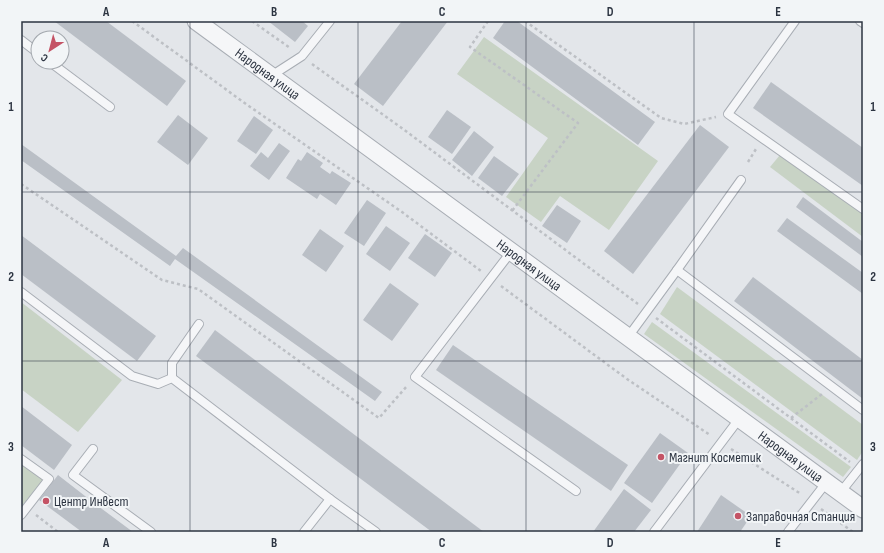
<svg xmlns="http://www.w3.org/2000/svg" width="884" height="553" viewBox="0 0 884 553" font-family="'Sofia Sans Condensed',sans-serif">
<rect width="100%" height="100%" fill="#e3e6ea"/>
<g fill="#c8d3c5">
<polygon points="484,37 658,161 609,230 560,196 541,222 506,197 548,138 457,74"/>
<polygon points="780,155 863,213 863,237 770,167"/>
<polygon points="677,287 863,425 863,451 857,460 660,314"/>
<polygon points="21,302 122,380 78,432 21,389"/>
<polygon points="652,322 851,467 843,477 644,334"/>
<polygon points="21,457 46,476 21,507"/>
</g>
<g fill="#babfc6">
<polygon points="54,21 106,21 186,81 167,106"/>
<polygon points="268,21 302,21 308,26 295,42"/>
<polygon points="402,21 448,21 383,106 354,84"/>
<polygon points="505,21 517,21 655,122 638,145 493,38"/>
<polygon points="771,82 863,148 863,186 753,108"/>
<polygon points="447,110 471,127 452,154 428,137"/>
<polygon points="178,115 208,138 188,165 157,142"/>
<polygon points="254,116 273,130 256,154 237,141"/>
<polygon points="700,125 729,147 633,274 604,251"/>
<polygon points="474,131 494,147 472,176 452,160"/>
<polygon points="279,143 290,151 269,180 250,166 261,152 268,158"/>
<polygon points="21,144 176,256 183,248 382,392 375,401 175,259 170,266 21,160"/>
<polygon points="307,152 323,163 320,167 330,174 332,171 351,183 336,205 320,194 317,199 286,178 298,159 301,161"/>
<polygon points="494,156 519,174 502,196 478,178"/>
<polygon points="803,197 863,242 863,257 796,207"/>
<polygon points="367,200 386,213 364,246 344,233"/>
<polygon points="557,205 581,221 567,243 542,226"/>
<polygon points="787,218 863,273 863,294 777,231"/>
<polygon points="386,226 410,243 390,271 366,254"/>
<polygon points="320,229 344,246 326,272 302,255"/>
<polygon points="425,234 452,253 435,277 408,258"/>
<polygon points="21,235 156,336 137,361 21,274"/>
<polygon points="753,277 863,360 863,399 734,301"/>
<polygon points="390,283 419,304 392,341 363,320"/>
<polygon points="215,330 484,532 432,532 196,356"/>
<polygon points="453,345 628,465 611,491 436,370"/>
<polygon points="21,406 72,445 54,470 21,445"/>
<polygon points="660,433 688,453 652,503 624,483"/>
<polygon points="58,475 94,503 133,532 82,532 39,500"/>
<polygon points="624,489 651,510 634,532 593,532"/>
<polygon points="721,495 751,516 740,532 697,532"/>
</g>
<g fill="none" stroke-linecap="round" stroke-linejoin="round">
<g stroke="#a8adb4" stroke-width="10">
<g id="lane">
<polyline points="795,21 728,114 863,209"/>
<polyline points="860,21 863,23"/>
<polyline points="21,40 38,53"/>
<polyline points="50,62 110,107"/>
<polyline points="271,76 302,56 330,21"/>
<polyline points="511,252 415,377 576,491"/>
<polyline points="677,270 741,180"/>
<polyline points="21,292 132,376 158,384 172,378 330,499 304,532"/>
<polyline points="628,337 677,270 863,410"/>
<polyline points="172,378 172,363 199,324"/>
<polyline points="93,449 73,475 151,532"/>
<polyline points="21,459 49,479 21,515"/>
<polyline points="840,493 863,464"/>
<polyline points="330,499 376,532"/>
<polyline points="654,532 739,419"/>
<polyline points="788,532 826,483"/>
</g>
</g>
<g stroke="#a8adb4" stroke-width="19">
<g id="street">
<path id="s1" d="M196,21L863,509"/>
</g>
</g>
<g stroke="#bdc0c5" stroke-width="2.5" stroke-dasharray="3 3" stroke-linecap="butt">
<polyline points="132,21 246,104 402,212 481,271"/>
<polyline points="252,21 290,48"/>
<polyline points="488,21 470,47 578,123 512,211"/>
<polyline points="525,21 661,118 684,124 716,117"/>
<polyline points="312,64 399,126 638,304"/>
<polyline points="748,162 756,149"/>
<polyline points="21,184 162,280 198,289 379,418 407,386"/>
<polyline points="501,286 627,379 710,435"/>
<polyline points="656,318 850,462"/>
<polyline points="791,418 822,394"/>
<polyline points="731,449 801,494"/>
<polyline points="821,509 853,532"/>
<polyline points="36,515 58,532"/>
</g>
<use href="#lane" stroke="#f5f6f8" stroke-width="8"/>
<use href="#street" stroke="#f5f6f8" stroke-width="17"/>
</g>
<path fill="none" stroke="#2c3441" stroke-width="1" stroke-opacity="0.55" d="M190,21V532M358,21V532M526,21V532M694,21V532M21,192H863M21,361H863"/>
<g fill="#c45365" stroke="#f2f5f7" stroke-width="1.5">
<circle cx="661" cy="457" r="4"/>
<circle cx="46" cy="501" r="4"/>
<circle cx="738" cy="516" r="4"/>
</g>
<g text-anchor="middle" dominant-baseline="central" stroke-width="4" stroke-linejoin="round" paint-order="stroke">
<g font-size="14" fill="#2c3441" stroke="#f2f5f7">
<text stroke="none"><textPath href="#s1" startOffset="89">Народная улица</textPath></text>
<text stroke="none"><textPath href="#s1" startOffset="413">Народная улица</textPath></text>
<text stroke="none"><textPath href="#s1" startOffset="737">Народная улица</textPath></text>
</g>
<g font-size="14" fill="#2c3441" stroke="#f2f5f7" text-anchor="start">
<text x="669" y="457">Магнит Косметик</text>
<text x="54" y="501">Центр Инвест</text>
<text x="746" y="516">Заправочная Станция</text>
</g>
</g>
<rect width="884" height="553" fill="none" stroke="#f2f5f7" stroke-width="44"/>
<g transform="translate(50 50) rotate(216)"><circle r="19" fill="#f2f5f7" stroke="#a3a8ae"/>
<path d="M0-3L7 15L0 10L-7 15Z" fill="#c45365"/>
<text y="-6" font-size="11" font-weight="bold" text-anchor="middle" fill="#2c3441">С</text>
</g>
<rect x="22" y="22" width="840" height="509" fill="none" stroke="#2c3441" stroke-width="1.5"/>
<g font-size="13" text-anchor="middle" font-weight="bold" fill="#2c3441">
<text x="106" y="16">A</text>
<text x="274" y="16">B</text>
<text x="442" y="16">C</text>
<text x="610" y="16">D</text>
<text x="778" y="16">E</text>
<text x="11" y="111">1</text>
<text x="873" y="111">1</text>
<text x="11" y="281">2</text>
<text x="873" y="281">2</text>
<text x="11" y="451">3</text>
<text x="873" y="451">3</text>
<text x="106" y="547">A</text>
<text x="274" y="547">B</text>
<text x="442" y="547">C</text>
<text x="610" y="547">D</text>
<text x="778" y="547">E</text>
</g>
</svg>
